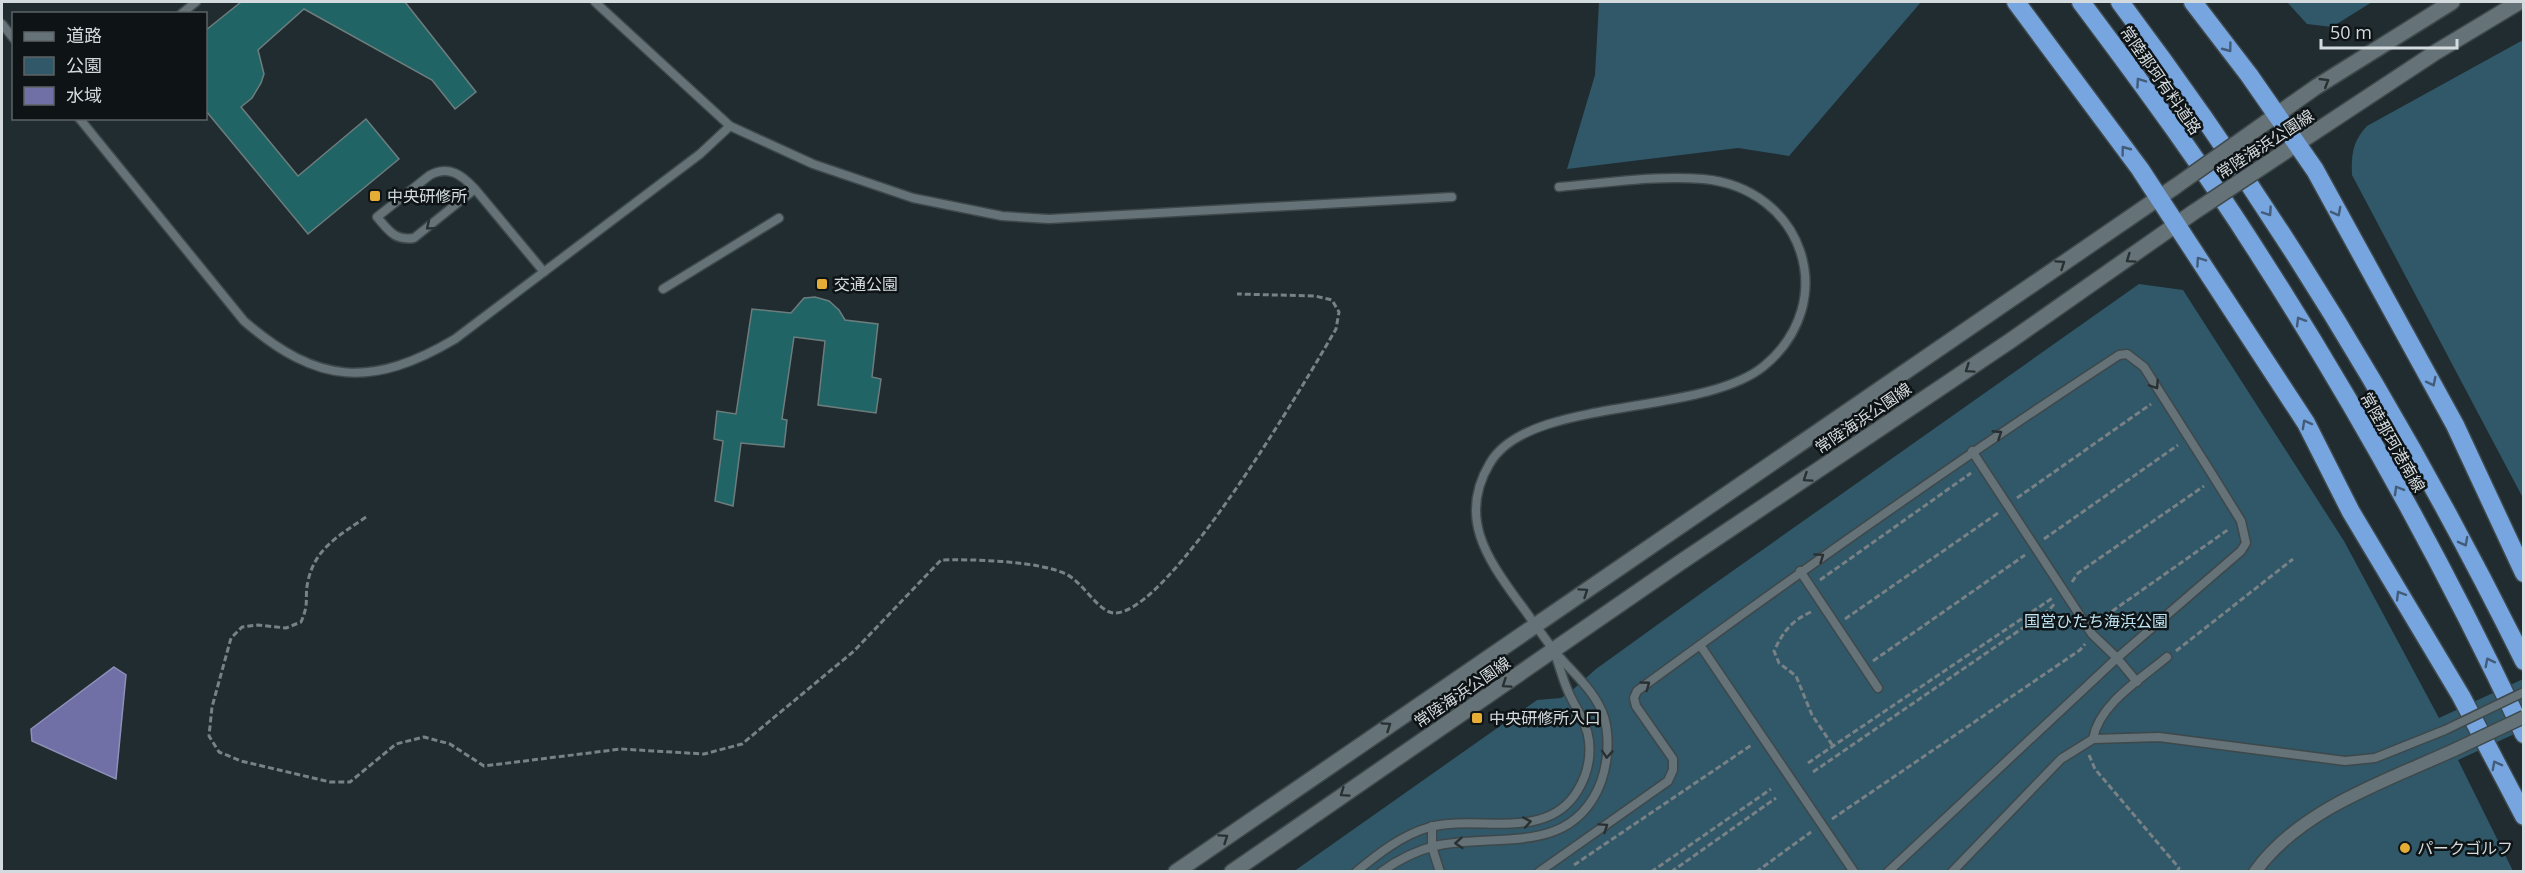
<svg xmlns="http://www.w3.org/2000/svg" width="2525" height="873" viewBox="0 0 2525 873" font-family="'Open Sans','Noto Sans JP',sans-serif">
<rect width="100%" height="100%" fill="#202c30"/>
<g fill="#305868">
<polygon points="1599,2 1921,2 1789,156 1738,148 1567,169 1595,75"/>
<polygon points="2287,2 2372,2 2332,27 2307,24"/>
<path d="M2523,40V498L2352,175C2351,154 2353,141 2367,126Z"/>
<polygon points="2139,284 2183,290 2344,541 2439,718 2523,679 2523,730 2458,760 2513,871 1293,872 1537,700 1561,698 1569,693 1596,669 1707,589"/>
</g>
<polygon fill="#7070a6" stroke="#8e90b7" stroke-width="1.5" points="114,667 126,675 116,779 32,741 31,729"/>
<g fill="#216466" stroke="#6d7d7d" stroke-width="1.5">
<polygon points="241,2 405,2 476,92 455,109 432,80 304,9 258,50 264,74 261,83 252,98 241,107 298,176 366,119 399,159 308,234 206,111 206,30"/>
<polygon points="815,297 829,301 839,310 845,320 878,324 872,377 881,379 876,413 818,405 825,341 794,337 782,419 787,420 784,447 741,443 733,506 715,501 723,441 714,439 717,411 736,414 752,309 791,313 804,298"/>
</g>
<g fill="none" stroke-linecap="round" stroke-linejoin="round">
<g stroke="#3e484b" stroke-width="11">
<g id="service">
<polyline points="595,2 730,126 813,164 913,198 1002,216 1049,219 1452,197"/>
<polyline points="181,14 196,2"/>
<polyline points="2,24 14,39"/>
<path d="M79,118L244,321C318,385 372,388 455,339L700,154L730,126"/>
<path d="M475,189L414,238C395,241 389,231 377,217L430,175C449,165 462,175 475,189L544,272"/>
<polyline points="663,289 779,218"/>
<polyline points="1972,451 2092,634 2117,658 2137,682"/>
<polyline points="1800,571 1878,688"/>
<polyline points="1700,645 1854,872"/>
<path d="M2093,739C2099,704 2141,679 2167,657"/>
<polyline points="1432,826 1432,847 1440,872"/>
<path d="M1356,872C1379,853 1402,835 1430,827C1478,814 1547,843 1578,790C1587,775 1591,759 1589,741C1587,722 1575,708 1568,691C1563,680 1560,668 1556,657"/>
<path d="M1381,872C1398,860 1415,851 1435,846C1496,832 1572,858 1601,782C1608,762 1610,737 1604,717C1596,692 1573,673 1557,654C1543,637 1531,618 1518,601C1486,557 1458,516 1490,463C1529,396 1702,417 1764,366C1842,301 1803,188 1703,179C1655,175 1606,183 1559,187"/>
<path d="M1539,872L1668,781L1673,770V759L1636,706L1634,698L1637,691C1795,575 1955,462 2119,355L2127,354L2144,367L2210,471L2241,521L2246,543L2241,551L2117,658L1888,872"/>
<polyline points="1952,872 2061,759 2093,739 2159,737 2345,761 2375,758 2445,730"/>
</g>
</g>
<g stroke="#3e484b" stroke-width="15">
<path id="pedestrian" d="M2255,872C2300,809 2386,781 2454,750"/>
</g>
<g stroke="#3e484b" stroke-width="18">
<g id="secondary">
<polyline points="2258,128 2316,87 2452,2"/>
<polyline points="2277,157 2436,52 2519,2"/>
<polyline points="1176,872 2176,186"/>
<polyline points="1232,872 1681,562 2010,341 2194,212"/>
</g>
</g>
<g stroke="#3e484b" stroke-width="21">
<g id="motorway">
<polyline points="2016,2 2140,169 2306,423 2351,512 2461,696 2524,816"/>
<path d="M2081,2C2144,86 2207,172 2263,261C2360,412 2447,571 2524,734"/>
<path d="M2120,2C2275,208 2409,429 2524,661"/>
<polyline points="2193,2 2249,75 2315,170 2455,425 2524,573"/>
</g>
</g>
<g stroke="#788185" stroke-width="3" stroke-dasharray="6 3" stroke-linecap="butt">
<polyline points="2017,498 2151,404"/>
<path d="M366,517C340,535 315,548 308,581C304,598 310,602 301,622L286,628L258,625L242,627L231,638L212,707L209,736L219,752L241,761L330,782H350L396,744L424,737L450,744L484,766L621,749L704,754L742,744L854,651L941,560C972,559 1039,561 1066,574C1084,583 1098,612 1114,613C1169,615 1307,379 1336,329L1339,312L1332,300L1315,296L1237,294"/>
<polyline points="2044,539 2178,445"/>
<polyline points="1820,580 1971,473"/>
<polyline points="2072,582 2078,573 2204,486"/>
<path d="M1811,612C1791,621 1783,632 1774,651L1779,663L1796,676L1812,715L1833,746"/>
<polyline points="1845,619 1998,513"/>
<polyline points="2099,623 2101,619 2229,529"/>
<polyline points="2176,651 2293,559"/>
<polyline points="1873,661 2025,555"/>
<polyline points="2089,755 2095,769 2179,868 2177,872"/>
<polyline points="1808,763 2054,597"/>
<polyline points="1813,772 2049,610 2056,602"/>
<polyline points="1832,819 2080,650 2085,644"/>
<polyline points="1574,865 1753,744"/>
<polyline points="1651,872 1771,789"/>
<polyline points="1671,872 1776,798"/>
<polyline points="1756,872 1811,832"/>
</g>
<use href="#service" stroke="#657277" stroke-width="8"/>
<use href="#pedestrian" stroke="#657277" stroke-width="12"/>
<use href="#secondary" stroke="#657277" stroke-width="15"/>
<use href="#motorway" stroke="#76a5df" stroke-width="18"/>
<g stroke="#3e484b" stroke-width="11" stroke-linecap="butt">
<polyline id="service-bridge" points="2445,730 2524,692"/>
</g>
<g stroke="#3e484b" stroke-width="15" stroke-linecap="butt">
<polyline id="pedestrian-bridge" points="2454,750 2524,717"/>
</g>
<g stroke="#3e484b" stroke-width="18" stroke-linecap="butt">
<g id="secondary-bridge">
<polyline points="2176,186 2258,128"/>
<polyline points="2194,212 2277,157"/>
</g>
</g>
<use href="#service-bridge" stroke="#657277" stroke-width="8"/>
<use href="#pedestrian-bridge" stroke="#657277" stroke-width="12"/>
<use href="#secondary-bridge" stroke="#657277" stroke-width="15"/>
</g>
<defs><path id="oneway-chevron" d="M-2-3.5L2.5 0L-2 3.5" fill="none" stroke-width="1.6" stroke-linecap="round" stroke-linejoin="round" transform="scale(1.5)"/></defs>
<g stroke="#425c7a">
<use href="#oneway-chevron" transform="translate(2228 48) rotate(53)"/>
<use href="#oneway-chevron" transform="translate(2140 82) rotate(-125)"/>
<use href="#oneway-chevron" transform="translate(2125 150) rotate(-127)"/>
<use href="#oneway-chevron" transform="translate(2268 212) rotate(56)"/>
<use href="#oneway-chevron" transform="translate(2337 212) rotate(62)"/>
<use href="#oneway-chevron" transform="translate(2200 261) rotate(-125)"/>
<use href="#oneway-chevron" transform="translate(2300 321) rotate(-121)"/>
<use href="#oneway-chevron" transform="translate(2432 382) rotate(63)"/>
<use href="#oneway-chevron" transform="translate(2306 424) rotate(-119)"/>
<use href="#oneway-chevron" transform="translate(2398 490) rotate(-120)"/>
<use href="#oneway-chevron" transform="translate(2464 542) rotate(62)"/>
<use href="#oneway-chevron" transform="translate(2400 595) rotate(-121)"/>
<use href="#oneway-chevron" transform="translate(2489 662) rotate(-117)"/>
<use href="#oneway-chevron" transform="translate(2496 765) rotate(-118)"/>
</g>
<g stroke="#283032">
<use href="#oneway-chevron" transform="translate(2325 82) rotate(-31)"/>
<use href="#oneway-chevron" transform="translate(430 226) rotate(141)"/>
<use href="#oneway-chevron" transform="translate(2130 259) rotate(145)"/>
<use href="#oneway-chevron" transform="translate(2061 264) rotate(-34)"/>
<use href="#oneway-chevron" transform="translate(1969 369) rotate(146)"/>
<use href="#oneway-chevron" transform="translate(2155 385) rotate(57)"/>
<use href="#oneway-chevron" transform="translate(1998 434) rotate(-33)"/>
<use href="#oneway-chevron" transform="translate(1807 478) rotate(146)"/>
<use href="#oneway-chevron" transform="translate(1820 557) rotate(-35)"/>
<use href="#oneway-chevron" transform="translate(1584 592) rotate(-34)"/>
<use href="#oneway-chevron" transform="translate(1506 684) rotate(146)"/>
<use href="#oneway-chevron" transform="translate(1646 685) rotate(-36)"/>
<use href="#oneway-chevron" transform="translate(1387 726) rotate(-34)"/>
<use href="#oneway-chevron" transform="translate(1607 754) rotate(94)"/>
<use href="#oneway-chevron" transform="translate(1344 793) rotate(145)"/>
<use href="#oneway-chevron" transform="translate(1527 822) rotate(-10)"/>
<use href="#oneway-chevron" transform="translate(1604 827) rotate(-34)"/>
<use href="#oneway-chevron" transform="translate(1224 838) rotate(-34)"/>
<use href="#oneway-chevron" transform="translate(1459 843) rotate(176)"/>
</g>
<g fill="#e5ad36" stroke="#0e1315" stroke-width="2">
<rect x="369" y="190" width="12" height="12" rx="3"/>
<rect x="816" y="278" width="12" height="12" rx="3"/>
<rect x="1471" y="712" width="12" height="12" rx="3"/>
<circle cx="2405" cy="848" r="6"/>
</g>
<g text-anchor="middle" dominant-baseline="central" stroke-width="5" stroke-linejoin="round" paint-order="stroke">
<g font-size="16" fill="#d4dbde" stroke="#0e1315">
<text transform="translate(2161 80) rotate(55)">常陸那珂有料道路</text>
<text transform="translate(2265 144) rotate(-33)">常陸海浜公園線</text>
<text transform="translate(1863 418) rotate(-34)">常陸海浜公園線</text>
<text transform="translate(2393 442) rotate(60)">常陸那珂港南線</text>
<text transform="translate(1462 692) rotate(-34)">常陸海浜公園線</text>
</g>
<g font-size="16" fill="#d4dbde" stroke="#0e1315" text-anchor="start">
<text x="387" y="196">中央研修所</text>
<text x="834" y="284">交通公園</text>
<text x="1489" y="718">中央研修所入口</text>
<text x="2417" y="848">パークゴルフ</text>
</g>
<g font-size="16" fill="#bfe5f5" stroke="#0e1315">
<text x="2096" y="621">国営ひたち海浜公園</text>
</g>
</g>
<rect width="2525" height="873" fill="none" stroke="#d4dbde" stroke-width="6"/>
<rect x="12" y="12" width="195" height="108" fill="#0e1315" stroke="#5d6365" stroke-width="1.5"/>
<rect x="24" y="32" width="30" height="9" fill="#657277" stroke="#5d6365" stroke-width="1.5"/>
<text x="66" y="42" font-size="18" fill="#d4dbde">道路</text>
<rect x="24" y="57" width="30" height="18" fill="#305868" stroke="#5d6365" stroke-width="1.5"/>
<text x="66" y="72" font-size="18" fill="#d4dbde">公園</text>
<rect x="24" y="87" width="30" height="18" fill="#7070a6" stroke="#5d6365" stroke-width="1.5"/>
<text x="66" y="102" font-size="18" fill="#d4dbde">水域</text>
<path d="M2321 39v9h136v-9" fill="none" stroke="#d4dbde" stroke-width="3"/>
<text x="2330" y="39" font-size="18" fill="#d4dbde" stroke="#0e1315" stroke-width="4.5" paint-order="stroke">50 m</text>
</svg>
